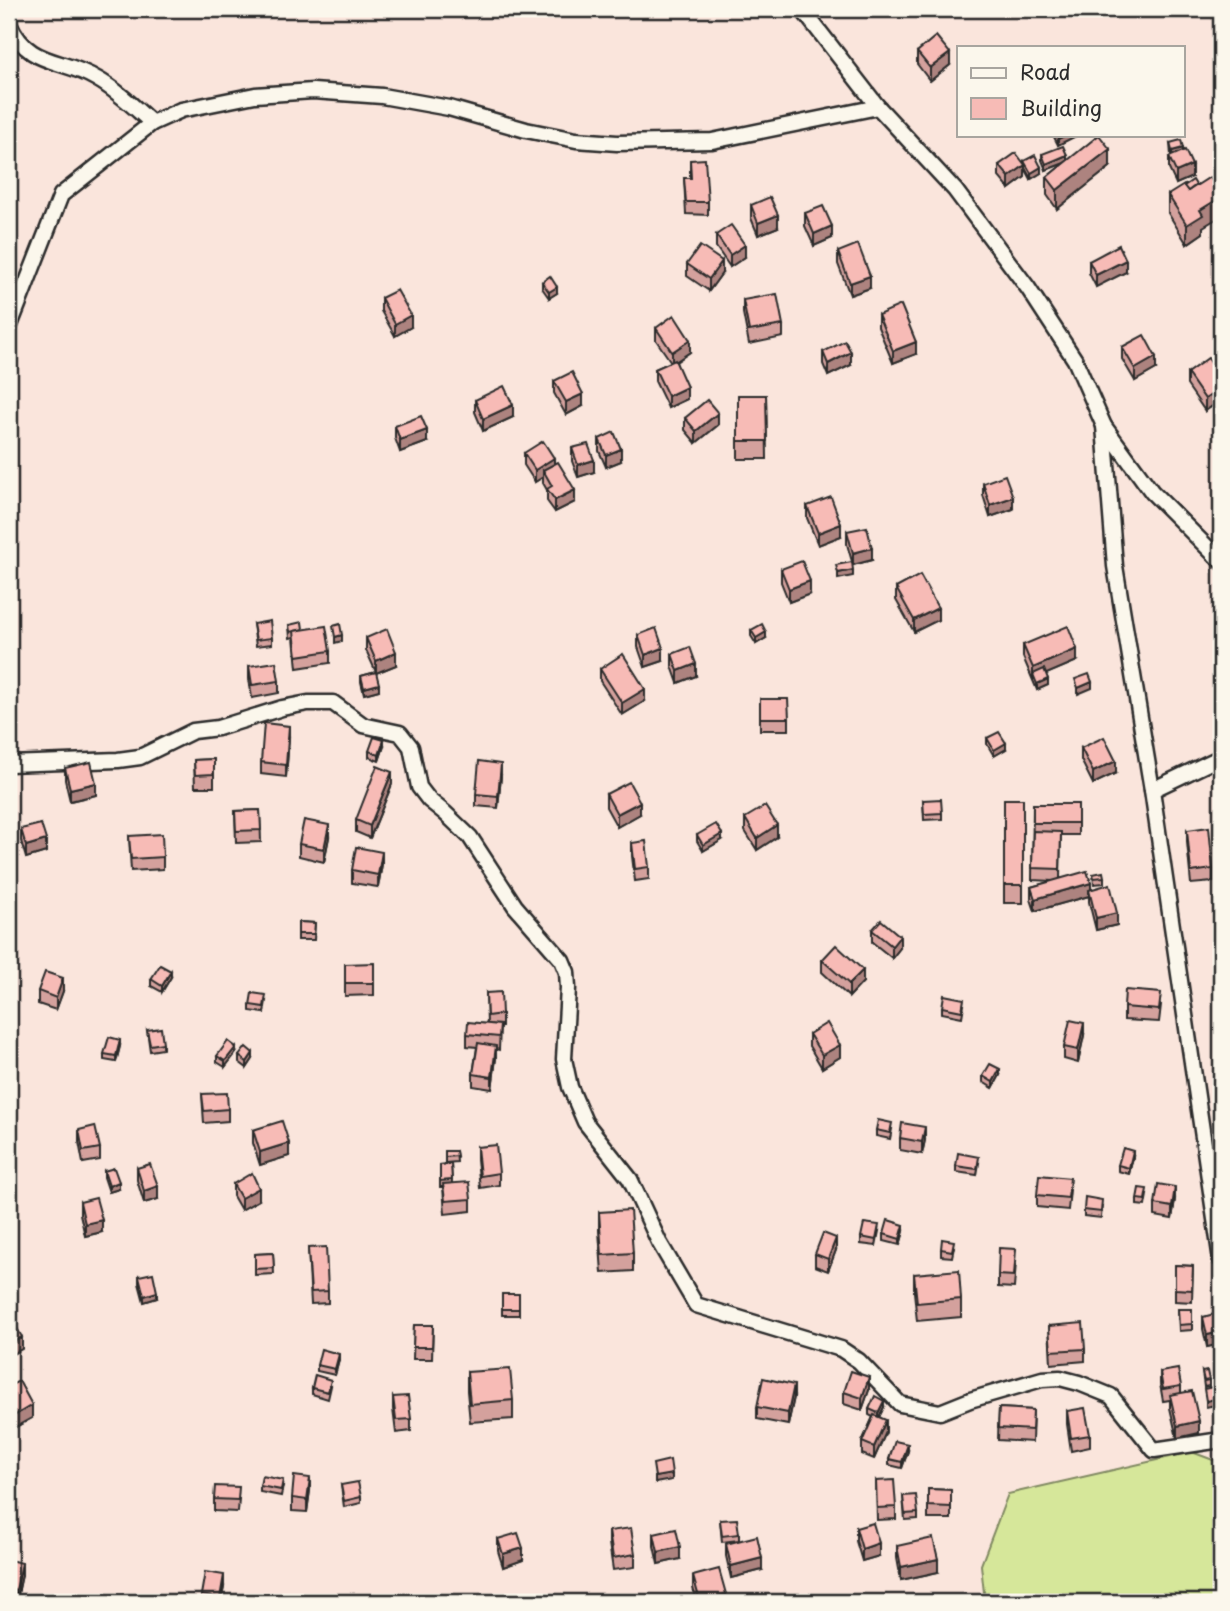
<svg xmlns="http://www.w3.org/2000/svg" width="1230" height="1611" viewBox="0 0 1230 1611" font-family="'Playpen Sans',sans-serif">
<rect width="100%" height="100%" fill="#fae5dc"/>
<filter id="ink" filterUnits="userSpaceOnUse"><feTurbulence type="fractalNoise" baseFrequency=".0143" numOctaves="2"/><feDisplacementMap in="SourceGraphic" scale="14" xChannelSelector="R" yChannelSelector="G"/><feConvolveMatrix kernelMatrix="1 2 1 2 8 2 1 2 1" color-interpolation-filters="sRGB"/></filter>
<g filter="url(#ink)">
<polygon fill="#d6e79a" stroke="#808962" stroke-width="2" points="1192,1452 1221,1463 1221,1602 985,1602 981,1565 1008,1494"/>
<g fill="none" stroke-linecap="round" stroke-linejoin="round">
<g stroke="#2b2b2b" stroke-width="19">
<g id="street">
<polyline points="802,9 878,107 955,190 1028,288 1075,360 1104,426 1152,492 1221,561"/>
<path d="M9,23C29,68 61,57 97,79C117,90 135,108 152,123"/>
<polyline points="9,328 61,195 152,123 181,110 255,95 313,91 382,96 449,108 526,130 576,140 617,143 712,141 878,107"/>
<polyline points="1104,426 1115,566 1152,790 1221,1260"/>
<polyline points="9,764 118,760 140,757 193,731 218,728 282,708 308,703 333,703 363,725 400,733 411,747 419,787 429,800 445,813 470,837 515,906 562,960 567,972 568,988 564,1059 570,1087 585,1122 630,1179 659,1242 696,1305 841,1349 859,1361 900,1404 940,1412 970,1400 1042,1379 1060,1378 1079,1383 1111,1396 1154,1450 1221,1440"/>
<polyline points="1152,790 1221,757"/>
</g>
</g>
<use href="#street" stroke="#fbf7ec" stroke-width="14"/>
</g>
<g fill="#d4a19d" stroke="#2b2b2b" stroke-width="2">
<polygon points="917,52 950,65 930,81 917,64"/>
<polygon points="1053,135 1076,135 1076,136 1058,145"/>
<polygon points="1170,143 1183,150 1192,177 1176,184 1169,169 1169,157 1171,156"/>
<polygon points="1042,154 1067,161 1110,167 1057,209 1047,195 1047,177 1066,162 1046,170 1042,160"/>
<polygon points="690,160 708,202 708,215 686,214 684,178 690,178"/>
<polygon points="1024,161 1041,173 1031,179 1025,168 1025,177 1009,189 999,177 999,165 1024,164"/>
<polygon points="1168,195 1203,227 1203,233 1187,244 1168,213"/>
<polygon points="751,205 778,227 758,235 751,218"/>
<polygon points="805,213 832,238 814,246 805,226"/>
<polygon points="716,235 745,257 730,267 716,247"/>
<polygon points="838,252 870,288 850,295 838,264"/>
<polygon points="1089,261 1126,272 1096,287 1089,273"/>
<polygon points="687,264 722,273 709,291 687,276"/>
<polygon points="542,282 557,293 549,298 542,288"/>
<polygon points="381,298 411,327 395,336 381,311"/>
<polygon points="743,300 783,325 783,337 749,344 743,313"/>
<polygon points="878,315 916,354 893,363 878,327"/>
<polygon points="656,328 690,352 676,362 687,399 668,408 655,381 655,369 671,362 656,340"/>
<polygon points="1122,347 1156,369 1135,381 1122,359"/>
<polygon points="823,352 851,365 828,376 823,364"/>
<polygon points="1187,373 1221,378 1221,400 1205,411 1187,385"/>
<polygon points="554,381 583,406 566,415 554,393"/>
<polygon points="738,395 766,395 767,459 738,459"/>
<polygon points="475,400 513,417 483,431 475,412"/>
<polygon points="685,418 718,425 696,443 685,430"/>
<polygon points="395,426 427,442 400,452 395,438"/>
<polygon points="599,439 621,461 606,467 599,451"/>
<polygon points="572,448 594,472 578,477 572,461"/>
<polygon points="524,453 554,464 575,502 555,512 547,501 547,490 543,483 543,477 535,482 524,465"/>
<polygon points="983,483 1013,509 990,517 983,495"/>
<polygon points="807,506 841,536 818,545 807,518"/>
<polygon points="847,531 872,560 853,565 847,544"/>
<polygon points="781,569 810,594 789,602 781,582"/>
<polygon points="896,588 938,620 914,632 896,600"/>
<polygon points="253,624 272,638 272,644 256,646"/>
<polygon points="289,625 303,629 330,651 330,663 297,668 294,637 290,638"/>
<polygon points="751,630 766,638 756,644 751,636"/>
<polygon points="638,635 663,661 645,667 638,647"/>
<polygon points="366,638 396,665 376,673 379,690 364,694 361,682 361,676 376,672 366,650"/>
<polygon points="1023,645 1077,661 1046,674 1048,685 1037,690 1023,657"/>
<polygon points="672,654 696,676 678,683 672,666"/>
<polygon points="249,666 279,681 279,693 252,698 249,679"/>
<polygon points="600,669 645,701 622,715 600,681"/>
<polygon points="760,699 789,718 789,730 760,730"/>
<polygon points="289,738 286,777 261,774 261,762"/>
<polygon points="987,738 1006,749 994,756 987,744"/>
<polygon points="384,746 379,761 369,757 369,751"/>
<polygon points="1081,748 1116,773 1093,784 1081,760"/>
<polygon points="214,759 214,787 195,787 194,760"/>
<polygon points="65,768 96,795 70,801 65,780"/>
<polygon points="501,776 498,808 476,806 476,794"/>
<polygon points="392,784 370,838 356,832 356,820"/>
<polygon points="606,794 640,814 617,827 606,807"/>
<rect x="1004" y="799" width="19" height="104"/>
<polygon points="923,800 942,813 942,819 924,820"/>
<polygon points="1033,804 1078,804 1078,835 1061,835 1060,878 1091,889 1117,925 1096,930 1089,902 1089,896 1035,911 1031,899 1031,887 1053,881 1032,880"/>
<polygon points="260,810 261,842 236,843 235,811"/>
<polygon points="745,818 777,837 757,850 745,831"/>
<polygon points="21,829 46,852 26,858 21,841"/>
<polygon points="1187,830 1213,869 1213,882 1191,884 1187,842"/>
<polygon points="697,835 722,840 703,851 697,841"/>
<polygon points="129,836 163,857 163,869 131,871"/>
<polygon points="329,837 324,862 299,856 299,844"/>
<polygon points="632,843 649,867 649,879 635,881 632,856"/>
<polygon points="382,864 378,887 352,883 352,870"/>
<polygon points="1093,874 1104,877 1104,883 1094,884"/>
<polygon points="298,922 315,923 314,940 298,940"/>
<polygon points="872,930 900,948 892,958 872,942"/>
<polygon points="822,960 863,982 849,997 822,972"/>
<polygon points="345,964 374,983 374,995 345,996"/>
<polygon points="171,977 162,992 151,986 151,979"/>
<polygon points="38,991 63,991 56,1010 38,1004"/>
<polygon points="486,993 502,1014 502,1027 500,1027 499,1050 496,1049 496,1058 492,1089 473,1086 473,1074 477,1047 467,1046 467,1034 487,1024"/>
<polygon points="266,1001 264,1013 250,1011 250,1005"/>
<polygon points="964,1005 962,1017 942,1013 942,1007"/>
<polygon points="1161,1005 1159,1022 1124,1020 1124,1007"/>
<polygon points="147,1030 163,1043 163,1049 150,1051"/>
<polygon points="809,1034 840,1057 822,1068 809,1046"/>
<polygon points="1084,1035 1078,1063 1064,1059 1064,1047"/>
<polygon points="120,1046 116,1062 104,1060 104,1054"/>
<polygon points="236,1053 225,1067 217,1062 217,1056"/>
<polygon points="239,1056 253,1059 247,1068 239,1062"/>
<polygon points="1000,1075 993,1088 983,1082 983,1076"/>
<polygon points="202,1094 228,1109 228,1121 204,1123"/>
<polygon points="892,1129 890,1139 876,1136 876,1130"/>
<polygon points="79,1130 100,1148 100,1160 83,1163 79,1142"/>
<polygon points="253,1130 289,1156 260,1165 253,1143"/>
<polygon points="900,1138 925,1140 922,1154 900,1150"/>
<polygon points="477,1147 499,1173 499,1185 480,1188 477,1159"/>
<polygon points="456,1151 457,1162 445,1163 445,1157"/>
<polygon points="1133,1157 1129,1174 1118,1171 1118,1165"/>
<polygon points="979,1163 977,1175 956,1172 956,1166"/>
<polygon points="451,1164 452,1183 471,1199 471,1211 445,1214 443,1187 440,1187 440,1165"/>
<polygon points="137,1168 158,1199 144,1203 137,1180"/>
<polygon points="104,1171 119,1189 109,1192 104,1177"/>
<polygon points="233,1184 259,1200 241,1210 233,1196"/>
<polygon points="1070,1190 1068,1210 1037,1207 1037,1195"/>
<polygon points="1147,1195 1145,1206 1137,1205 1137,1199"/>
<polygon points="1175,1199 1172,1219 1155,1216 1155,1204"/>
<polygon points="80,1202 102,1232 85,1236 80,1214"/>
<polygon points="1102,1206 1101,1218 1084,1216 1084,1210"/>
<polygon points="599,1212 633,1253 633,1271 602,1273 599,1231"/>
<polygon points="879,1231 876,1246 861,1244 861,1237"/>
<polygon points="904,1231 900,1245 884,1241 884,1234"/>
<polygon points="954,1247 952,1257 941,1256 941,1249"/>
<polygon points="308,1248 328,1291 328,1303 311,1304"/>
<polygon points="836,1250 828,1271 815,1266 815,1254"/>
<polygon points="273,1253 274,1274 255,1275 255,1254"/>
<polygon points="1016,1262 1014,1288 998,1287 998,1275"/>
<polygon points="1175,1265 1193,1266 1192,1302 1175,1301"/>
<polygon points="914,1274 961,1299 961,1317 917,1321 914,1292"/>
<polygon points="139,1276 157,1298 144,1302 139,1283"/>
<rect x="502" y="1294" width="17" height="21"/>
<polygon points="1178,1309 1192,1309 1192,1330 1179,1331"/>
<polygon points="1203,1317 1221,1332 1221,1344 1207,1347 1203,1329"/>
<polygon points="414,1325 433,1325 432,1359 413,1359"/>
<polygon points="1049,1326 1085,1349 1085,1361 1051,1364"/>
<polygon points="339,1360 335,1375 317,1371 317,1365"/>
<polygon points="467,1372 513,1400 513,1419 470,1422 467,1391"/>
<polygon points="1160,1372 1181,1386 1181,1393 1199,1433 1177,1438 1170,1408 1170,1400 1163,1401 1160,1384"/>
<polygon points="1202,1372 1209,1380 1209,1386 1204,1387"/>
<polygon points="9,1386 32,1418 12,1429 9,1423"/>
<polygon points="331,1386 328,1399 312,1394 312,1388"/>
<polygon points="869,1390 862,1410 844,1404 844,1392"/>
<polygon points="393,1397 411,1419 411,1431 396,1433 393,1409"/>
<polygon points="794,1397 788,1425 757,1419 757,1407"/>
<polygon points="884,1407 879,1417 886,1432 874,1459 862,1454 862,1442 873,1417 869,1415 869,1409"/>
<polygon points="999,1408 1033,1410 1032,1442 998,1440"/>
<polygon points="1067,1411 1090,1435 1090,1447 1071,1451 1067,1424"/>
<polygon points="908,1451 902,1468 889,1465 889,1459"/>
<polygon points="876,1481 896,1507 896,1519 877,1520"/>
<polygon points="341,1485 361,1497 361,1503 344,1507"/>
<polygon points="260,1486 283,1486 281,1496 260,1492"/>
<polygon points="928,1489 951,1490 951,1519 928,1519"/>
<polygon points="310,1490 307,1512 292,1511 292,1498"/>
<polygon points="903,1496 918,1513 918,1519 905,1520"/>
<polygon points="214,1499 239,1499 238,1512 214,1511"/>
<polygon points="720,1520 739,1534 739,1540 722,1542"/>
<polygon points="856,1528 879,1556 862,1561 856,1541"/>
<polygon points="609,1531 635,1554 635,1567 613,1570 609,1543"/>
<polygon points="654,1534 680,1559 658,1564 654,1546"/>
<polygon points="498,1539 523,1560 503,1567 498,1551"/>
<polygon points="726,1544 762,1570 731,1578 726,1556"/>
<polygon points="897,1546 938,1572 901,1580 897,1558"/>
<polygon points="9,1560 22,1575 16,1602 9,1600"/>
<polygon points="693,1576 726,1602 697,1602 693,1588"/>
<polygon points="224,1587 221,1602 201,1602 201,1595"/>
</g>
<g fill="#ad837f" stroke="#2b2b2b" stroke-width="2">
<polygon points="950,53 950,65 930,81 930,68"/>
<polygon points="1066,135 1076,135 1076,136 1058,145 1058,139"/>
<polygon points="1183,148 1183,154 1172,158 1172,151"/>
<polygon points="1110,149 1110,167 1057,209 1057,190"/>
<polygon points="1067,155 1067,162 1046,170 1046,164"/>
<polygon points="1025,165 1025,177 1009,189 1009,177"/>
<polygon points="1192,165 1192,177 1176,184 1176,172"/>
<polygon points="1041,167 1041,173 1031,179 1031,173"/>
<polygon points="1221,197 1221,216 1203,227 1203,233 1187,244 1187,225 1200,210"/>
<polygon points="778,215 778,227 758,235 758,223"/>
<polygon points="832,226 832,238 814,246 814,234"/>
<polygon points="745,245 745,257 730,267 730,255"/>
<polygon points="1126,260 1126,272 1096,287 1096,275"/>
<polygon points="722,261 722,273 709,291 709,279"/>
<polygon points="870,276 870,288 850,295 850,283"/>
<polygon points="557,287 557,293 549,298 549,292"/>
<polygon points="411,315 411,327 395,336 395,324"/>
<polygon points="690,340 690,352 672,364 672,352"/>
<polygon points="916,342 916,354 893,363 893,351"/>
<polygon points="851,352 851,365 828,376 828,364"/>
<polygon points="1156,357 1156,369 1135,381 1135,369"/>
<polygon points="687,387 687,399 668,408 668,396"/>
<polygon points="1221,388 1221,400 1205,411 1205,399"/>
<polygon points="583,394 583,406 566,415 566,402"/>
<polygon points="513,405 513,417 483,431 483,419"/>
<polygon points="718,413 718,425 696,443 696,431"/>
<polygon points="427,430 427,442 400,452 400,440"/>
<polygon points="621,449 621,461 606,467 606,455"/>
<polygon points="554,458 554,470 543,470 543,477 535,482 535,470"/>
<polygon points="594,460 594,472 578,477 578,465"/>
<polygon points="575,490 575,502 555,512 555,500"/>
<polygon points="1013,497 1013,509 990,517 990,505"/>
<polygon points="841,524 841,536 818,545 818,533"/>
<polygon points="872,548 872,560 853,565 853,553"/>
<polygon points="853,570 853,576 838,579 838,573"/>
<polygon points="810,581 810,594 789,602 789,589"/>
<polygon points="938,608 938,620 914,632 914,620"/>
<polygon points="766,632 766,638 756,644 756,638"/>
<polygon points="342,635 342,641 335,643 335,637"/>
<polygon points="663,648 663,661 645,667 645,655"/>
<polygon points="1077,649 1077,661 1035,679 1033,674 1033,680 1033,668"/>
<polygon points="396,652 396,665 376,673 376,661"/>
<polygon points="696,664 696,676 678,683 678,671"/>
<polygon points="1048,679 1048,685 1037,690 1037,684"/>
<polygon points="1092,682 1092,688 1078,694 1078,688"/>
<polygon points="379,684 379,690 364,694 364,688"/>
<polygon points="645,689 645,701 622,715 622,703"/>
<polygon points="289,726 289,738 286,777 286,765"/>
<polygon points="384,740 384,746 379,761 379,755"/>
<polygon points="1006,743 1006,749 994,756 994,750"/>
<polygon points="1116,761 1116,773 1093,784 1093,772"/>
<polygon points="501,764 501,776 498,808 498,796"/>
<polygon points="392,772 392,784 370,838 370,826"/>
<polygon points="96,783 96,795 70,801 70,789"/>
<polygon points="640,802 640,814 617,827 617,814"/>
<polygon points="329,825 329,837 324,862 324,849"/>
<polygon points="777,825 777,837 757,850 757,838"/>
<polygon points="722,834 722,840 703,851 703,845"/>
<polygon points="46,840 46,852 26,858 26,846"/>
<polygon points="382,852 382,864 378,887 378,875"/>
<polygon points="1091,883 1091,895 1089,890 1089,896 1035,911 1035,899"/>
<polygon points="1117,913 1117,925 1096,930 1096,918"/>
<polygon points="900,936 900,948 892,958 892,946"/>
<polygon points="863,970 863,982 849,997 849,984"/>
<polygon points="171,971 171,977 162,992 162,986"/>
<polygon points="63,978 63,991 56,1010 56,998"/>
<polygon points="1084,1023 1084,1035 1078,1063 1078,1050"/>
<polygon points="120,1040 120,1046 116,1062 116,1056"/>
<polygon points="840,1045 840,1057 822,1068 822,1055"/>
<polygon points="496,1046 496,1058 492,1089 492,1077"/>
<polygon points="236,1047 236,1053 225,1067 225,1061"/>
<polygon points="253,1053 253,1059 247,1068 247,1062"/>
<polygon points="1000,1069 1000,1075 993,1088 993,1082"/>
<polygon points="925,1127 925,1140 922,1154 922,1142"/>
<polygon points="289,1143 289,1156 260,1165 260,1152"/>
<polygon points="1133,1151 1133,1157 1129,1174 1129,1168"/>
<polygon points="119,1182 119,1189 109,1192 109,1186"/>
<polygon points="158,1186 158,1199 144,1203 144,1191"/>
<polygon points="1175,1187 1175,1199 1172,1219 1172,1207"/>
<polygon points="259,1188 259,1200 241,1210 241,1198"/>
<polygon points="102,1220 102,1232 85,1236 85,1224"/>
<polygon points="904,1225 904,1231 900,1245 900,1239"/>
<polygon points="836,1238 836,1250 828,1271 828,1259"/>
<polygon points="157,1292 157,1298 144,1302 144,1296"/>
<polygon points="1221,1332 1221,1344 1207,1347 1207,1335"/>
<polygon points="22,1337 22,1349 9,1356 9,1344"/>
<polygon points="339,1354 339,1360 335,1375 335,1369"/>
<polygon points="869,1377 869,1390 862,1410 862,1398"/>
<polygon points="794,1385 794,1397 788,1425 788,1413"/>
<polygon points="1220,1398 1220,1404 1206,1407 1206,1401"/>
<polygon points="884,1401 884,1407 878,1419 878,1413"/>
<polygon points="32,1405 32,1418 12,1429 12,1417"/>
<polygon points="886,1420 886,1432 874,1459 874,1447"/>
<polygon points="1199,1421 1199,1433 1177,1438 1177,1426"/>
<polygon points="908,1444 908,1451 902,1468 902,1462"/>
<polygon points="672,1474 672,1480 655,1483 655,1477"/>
<polygon points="310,1478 310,1490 307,1512 307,1500"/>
<polygon points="879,1543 879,1556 862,1561 862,1549"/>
<polygon points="680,1547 680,1559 658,1564 658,1552"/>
<polygon points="523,1548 523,1560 503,1567 503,1554"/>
<polygon points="762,1558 762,1570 731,1578 731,1566"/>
<polygon points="938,1559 938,1572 901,1580 901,1567"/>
<polygon points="22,1563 22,1575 16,1602 16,1590"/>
<polygon points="224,1575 224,1587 221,1602 220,1602"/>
<polygon points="726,1594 726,1602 700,1602 700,1601"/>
</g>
<g fill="#f7bbb6" stroke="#2b2b2b" stroke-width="2">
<polygon points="936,36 950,53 930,68 917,52"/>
<polygon points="1056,135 1066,135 1058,139"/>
<polygon points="1099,135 1110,149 1057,190 1047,177"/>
<polygon points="1181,140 1183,148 1172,151 1170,143"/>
<polygon points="1063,146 1067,155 1046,164 1042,154"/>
<polygon points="1185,150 1192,165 1176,172 1169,157"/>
<polygon points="1016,153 1025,165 1009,177 999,165"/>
<polygon points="1035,155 1041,167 1031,173 1024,161"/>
<polygon points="705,159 708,202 686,202 684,178 691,178 690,160"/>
<polygon points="1210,177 1221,197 1200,210 1203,215 1187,225 1168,195 1184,185 1188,191"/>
<polygon points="1193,180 1196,185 1188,191 1184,186"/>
<polygon points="770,197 778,215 758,223 751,205"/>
<polygon points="823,206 832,226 814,234 805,213"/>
<polygon points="731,225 745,245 730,255 716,235"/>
<polygon points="858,244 870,276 850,283 838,252"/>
<polygon points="1119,245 1126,260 1096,275 1089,261"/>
<polygon points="700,246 722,261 709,279 687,264"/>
<polygon points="550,276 557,287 549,292 542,282"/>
<polygon points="397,290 411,315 395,324 381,298"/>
<polygon points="777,294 783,325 749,331 743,300"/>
<polygon points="901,305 916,342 893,351 878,315"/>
<polygon points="674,315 690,340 672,352 656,328"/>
<polygon points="1144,335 1156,357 1135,369 1122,347"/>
<polygon points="845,341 851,352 828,364 823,352"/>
<polygon points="1208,358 1221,378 1221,388 1205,399 1187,373"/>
<polygon points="675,360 687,387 668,396 655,369"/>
<polygon points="572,372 583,394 566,402 554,381"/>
<polygon points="504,386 513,405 483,419 475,400"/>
<polygon points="738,395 766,395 767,441 738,441"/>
<polygon points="707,400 718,413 696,431 685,418"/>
<polygon points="421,416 427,430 400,440 395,426"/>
<polygon points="614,432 621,449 606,455 599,439"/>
<polygon points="543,441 554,458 535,470 524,453"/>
<polygon points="588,444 594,460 578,465 572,448"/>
<polygon points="558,462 575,490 555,500 547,489 552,486 543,470"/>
<polygon points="1005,475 1013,497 990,505 983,483"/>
<polygon points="831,497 841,524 818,533 807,506"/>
<polygon points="867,527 872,548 853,553 847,531"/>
<polygon points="802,561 810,581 789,589 781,569"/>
<polygon points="852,562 853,570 838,573 836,565"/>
<polygon points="920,575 938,608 914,620 896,588"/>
<polygon points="270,621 272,638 256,640 253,624"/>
<polygon points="302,622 303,629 290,632 289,625"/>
<polygon points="340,624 342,635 335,637 333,626"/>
<polygon points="762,624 766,632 756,638 751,630"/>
<polygon points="326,626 330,651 297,656 294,631"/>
<polygon points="1068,626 1077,649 1033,668 1023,645"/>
<polygon points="656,628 663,648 645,655 638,635"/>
<polygon points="387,629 396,652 376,661 366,638"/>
<polygon points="690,647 696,664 678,671 672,654"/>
<polygon points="623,654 645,689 622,703 600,669"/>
<polygon points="276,662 279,681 252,685 249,666"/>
<polygon points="1044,669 1048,679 1037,684 1033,674"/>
<polygon points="376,672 379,684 364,688 361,676"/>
<polygon points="1089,674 1092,682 1078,688 1075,679"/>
<polygon points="760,699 788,699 789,718 760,718"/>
<polygon points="264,723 289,726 286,765 261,762"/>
<polygon points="999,732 1006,743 994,750 987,738"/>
<polygon points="374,737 384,740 379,755 369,751"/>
<polygon points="1104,737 1116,761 1093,772 1081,748"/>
<polygon points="214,759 214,774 195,775 194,760"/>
<polygon points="479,761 501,764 498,796 476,794"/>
<polygon points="91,762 96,783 70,789 65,768"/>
<polygon points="377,766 392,772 370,826 356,820"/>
<polygon points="629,782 640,802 617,814 606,794"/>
<polygon points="941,799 942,813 924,814 923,800"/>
<rect x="1004" y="799" width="19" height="86"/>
<rect x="1033" y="804" width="45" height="19"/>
<polygon points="765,806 777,825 757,838 745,818"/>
<polygon points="260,810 261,830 236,831 235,811"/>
<polygon points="304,820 329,825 324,849 299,844"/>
<polygon points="41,824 46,840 26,846 21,829"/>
<polygon points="716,824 722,834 703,845 697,835"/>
<polygon points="1209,827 1213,869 1191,872 1187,830"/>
<polygon points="1033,831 1061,832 1060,869 1032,868"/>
<polygon points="162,834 163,857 131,859 129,836"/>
<polygon points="646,841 649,867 635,869 632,843"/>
<polygon points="356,847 382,852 378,875 352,870"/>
<polygon points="1087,871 1091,883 1035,899 1031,887"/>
<polygon points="1103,872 1104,877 1094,878 1093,874"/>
<polygon points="1110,884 1117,913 1096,918 1089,890"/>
<polygon points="881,920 900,936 892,946 872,930"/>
<polygon points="298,922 315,923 314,934 298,934"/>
<polygon points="836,945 863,970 849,984 822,960"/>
<polygon points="374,963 374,983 345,983 345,964"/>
<polygon points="160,965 171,971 162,986 151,979"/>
<polygon points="45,972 63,978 56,998 38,991"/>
<polygon points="1125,990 1161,993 1159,1010 1124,1007"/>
<polygon points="501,992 502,1014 487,1016 486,993"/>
<polygon points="252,993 266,995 264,1007 250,1005"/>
<polygon points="944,995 964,999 962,1011 942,1007"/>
<polygon points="1070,1020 1084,1023 1078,1050 1064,1047"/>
<polygon points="468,1022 500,1025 499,1037 467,1034"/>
<polygon points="827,1023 840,1045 822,1055 809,1034"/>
<polygon points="161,1028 163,1043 150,1045 147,1030"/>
<polygon points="109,1037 120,1040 116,1056 104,1054"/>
<polygon points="228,1041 236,1047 225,1061 217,1056"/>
<polygon points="478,1043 496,1046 492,1077 473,1074"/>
<polygon points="246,1047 253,1053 247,1062 239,1056"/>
<polygon points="990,1064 1000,1069 993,1082 983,1076"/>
<polygon points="227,1093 228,1109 204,1111 202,1094"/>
<polygon points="878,1120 892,1123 890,1133 876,1130"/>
<polygon points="282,1121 289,1143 260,1152 253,1130"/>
<polygon points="902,1123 925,1127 922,1142 900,1138"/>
<polygon points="95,1126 100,1148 83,1151 79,1130"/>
<polygon points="496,1145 499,1173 480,1176 477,1147"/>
<polygon points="1123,1148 1133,1151 1129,1168 1118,1165"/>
<polygon points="445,1151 456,1151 457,1156 445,1157"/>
<polygon points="958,1153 979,1157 977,1169 956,1166"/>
<polygon points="150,1164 158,1186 144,1191 137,1168"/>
<polygon points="451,1164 452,1180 440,1181 440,1165"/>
<polygon points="114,1168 119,1182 109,1186 104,1171"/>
<polygon points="252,1173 259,1188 241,1198 233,1184"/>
<polygon points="1039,1175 1070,1178 1068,1198 1037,1195"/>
<polygon points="469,1182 471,1199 445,1201 443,1184"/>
<polygon points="1158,1184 1175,1187 1172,1207 1155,1204"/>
<polygon points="1139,1188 1147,1189 1145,1200 1137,1199"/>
<polygon points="1085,1197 1102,1200 1101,1212 1084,1210"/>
<polygon points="96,1198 102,1220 85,1224 80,1202"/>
<polygon points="630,1210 633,1253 602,1255 599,1212"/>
<polygon points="888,1220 904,1225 900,1239 884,1234"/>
<polygon points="864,1223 879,1225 876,1240 861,1237"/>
<polygon points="823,1233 836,1238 828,1259 815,1254"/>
<polygon points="942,1239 954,1241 952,1251 941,1249"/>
<polygon points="326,1247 328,1291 311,1292 308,1248"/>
<polygon points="999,1248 1016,1249 1014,1276 998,1275"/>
<polygon points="273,1253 274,1268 255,1269 255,1254"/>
<polygon points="1175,1265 1193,1266 1192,1290 1175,1289"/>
<polygon points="959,1270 961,1299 917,1303 914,1274"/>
<polygon points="153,1273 157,1292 144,1296 139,1276"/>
<rect x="502" y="1294" width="17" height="15"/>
<polygon points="1178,1309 1192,1309 1192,1324 1179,1325"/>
<polygon points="1218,1313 1221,1327 1221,1332 1207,1335 1203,1317"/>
<polygon points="14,1323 22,1337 9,1344 9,1326"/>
<polygon points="1083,1323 1085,1349 1051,1351 1049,1326"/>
<polygon points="414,1325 433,1325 432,1347 413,1347"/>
<polygon points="321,1349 339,1354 335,1369 317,1365"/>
<polygon points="510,1369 513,1400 470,1404 467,1372"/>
<polygon points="1178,1369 1181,1386 1163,1389 1160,1372"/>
<polygon points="851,1371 869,1377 862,1398 844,1392"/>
<polygon points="1207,1371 1209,1380 1204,1381 1202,1372"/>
<polygon points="315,1375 331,1380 328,1392 312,1388"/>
<polygon points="763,1378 794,1385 788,1413 757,1407"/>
<polygon points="19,1381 32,1405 12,1417 9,1410 9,1386"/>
<polygon points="1217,1386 1220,1398 1206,1401 1204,1389"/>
<polygon points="1192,1391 1199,1421 1177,1426 1170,1395"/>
<polygon points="408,1396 411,1419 396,1420 393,1397"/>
<polygon points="875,1396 884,1401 878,1413 869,1409"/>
<polygon points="999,1408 1033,1410 1032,1430 998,1428"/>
<polygon points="1085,1408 1090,1435 1071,1438 1067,1411"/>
<polygon points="874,1415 886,1420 874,1447 862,1442"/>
<polygon points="895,1441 908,1444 902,1462 889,1459"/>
<polygon points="670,1460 672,1474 655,1477 653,1464"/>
<polygon points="262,1476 283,1480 281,1490 260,1486"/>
<polygon points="294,1476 310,1478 307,1500 292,1498"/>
<polygon points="894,1480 896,1507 877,1508 876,1481"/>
<polygon points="358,1482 361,1497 344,1501 341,1485"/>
<polygon points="215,1486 239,1487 238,1500 214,1499"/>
<polygon points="928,1489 951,1490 951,1507 928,1506"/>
<polygon points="916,1495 918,1513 905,1514 903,1496"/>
<polygon points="737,1519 739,1534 722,1536 720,1520"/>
<polygon points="873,1523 879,1543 862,1549 856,1528"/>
<polygon points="631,1528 635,1554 613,1558 609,1531"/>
<polygon points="676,1529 680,1547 658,1552 654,1534"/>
<polygon points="518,1533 523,1548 503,1554 498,1539"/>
<polygon points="757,1536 762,1558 731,1566 726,1544"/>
<polygon points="933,1538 938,1559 901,1567 897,1546"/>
<polygon points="9,1560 22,1563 16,1590 9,1588"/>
<polygon points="719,1569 726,1594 700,1601 693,1576"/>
<polygon points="205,1572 224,1575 220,1598 201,1595"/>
</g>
</g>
<rect width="1230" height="1611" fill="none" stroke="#fbf7ec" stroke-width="35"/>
<rect x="18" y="18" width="1195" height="1576" fill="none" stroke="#2b2b2b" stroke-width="2.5" filter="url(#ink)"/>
<rect x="957" y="46" width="228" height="91" fill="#fbf7ec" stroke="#a8a59f" stroke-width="2"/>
<rect x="971" y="68" width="35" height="10" fill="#fbf7ec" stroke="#a8a59f" stroke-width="2"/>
<text x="1020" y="80" font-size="21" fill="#2b2b2b">Road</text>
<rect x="971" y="98" width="35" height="21" fill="#f7bbb6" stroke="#a8a59f" stroke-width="2"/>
<text x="1020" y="116" font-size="21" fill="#2b2b2b">Building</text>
</svg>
